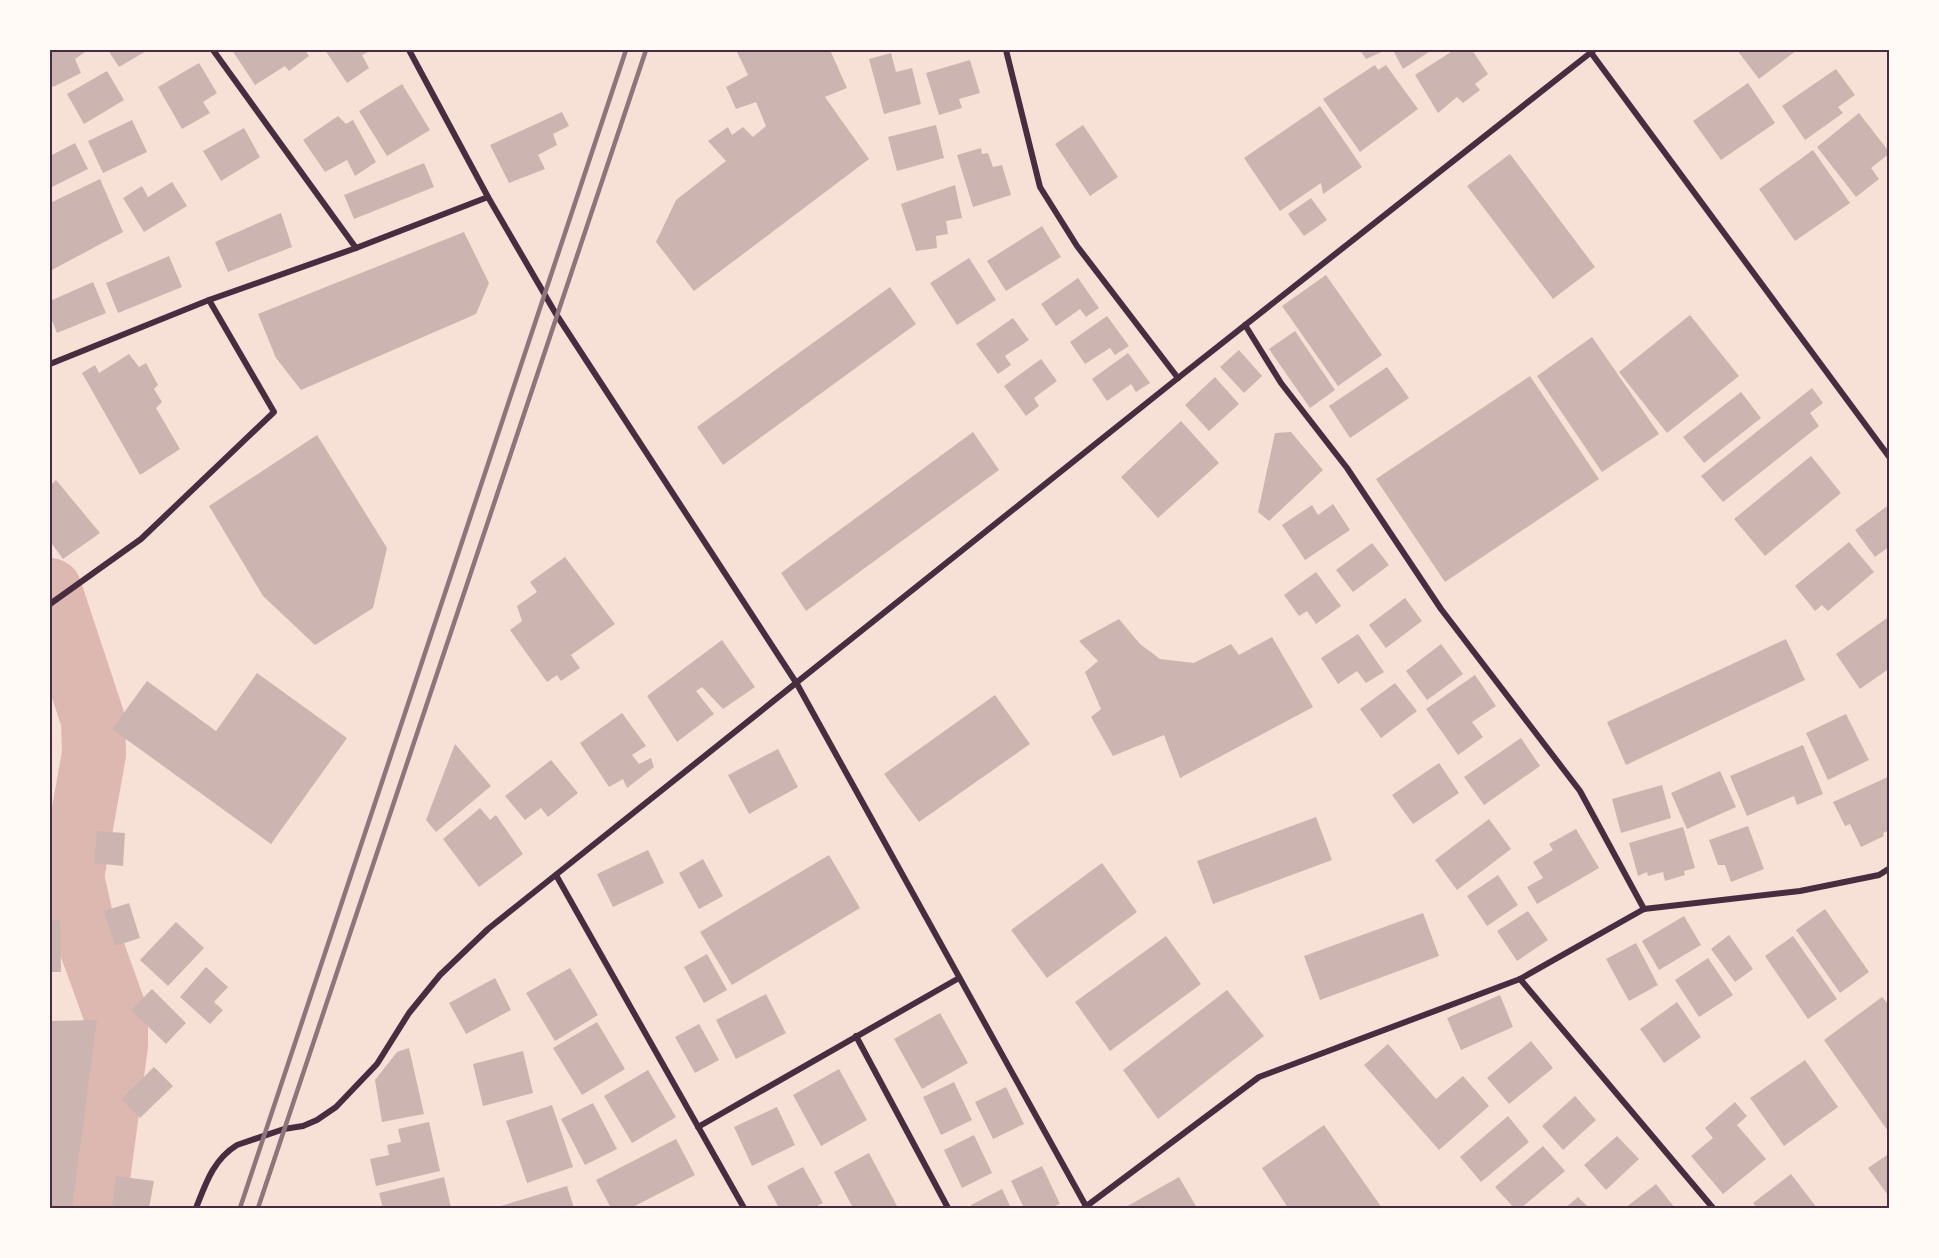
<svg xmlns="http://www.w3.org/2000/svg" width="1939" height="1258" viewBox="0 0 1939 1258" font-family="Mulish,sans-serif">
<rect width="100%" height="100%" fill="#f7e1d7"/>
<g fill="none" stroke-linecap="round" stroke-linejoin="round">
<polyline stroke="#dcb8b0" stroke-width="64" points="50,590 93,720 94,754 72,877 82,921 116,1015 116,1045 94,1208"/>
</g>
<g fill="#ccb4b1">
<polygon points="50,50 88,50 75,59 81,73 53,87 50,82"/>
<polygon points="108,50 148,50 119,67"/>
<polygon points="232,50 305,50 309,56 289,71 285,66 255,85"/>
<polygon points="325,50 372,50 362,55 369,68 347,83"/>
<polygon points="736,50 830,50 847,88 825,97 869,159 694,291 656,242 676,200 726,161 708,141 728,127 732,135 743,127 753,137 766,126 756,102 736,109 726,87 748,75"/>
<polygon points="1360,50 1386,50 1366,59"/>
<polygon points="1393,50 1432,50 1403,69"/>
<polygon points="1454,50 1472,50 1488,74 1475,84 1480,90 1463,103 1457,97 1438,113 1415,75"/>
<polygon points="1737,50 1797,50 1759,79"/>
<polygon points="891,53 896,72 912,68 921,104 884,114 869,59"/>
<polygon points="970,60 980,93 959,99 962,108 939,115 926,73"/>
<polygon points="199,63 217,93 203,102 210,113 182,129 158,87"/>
<polygon points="1375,65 1378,70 1386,65 1418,109 1360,152 1323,99"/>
<polygon points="1836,69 1855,95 1838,107 1843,113 1805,140 1782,106"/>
<polygon points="107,71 124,100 84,124 67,94"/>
<polygon points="1748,83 1775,123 1721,160 1693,121"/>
<polygon points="402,84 430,130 387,156 359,111"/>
<polygon points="1320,106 1362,167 1323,194 1321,183 1280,211 1244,158"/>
<polygon points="562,112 569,126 553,134 557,145 538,155 545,169 509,183 490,145"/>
<polygon points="1859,113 1890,153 1871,168 1879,179 1856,197 1817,147"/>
<polygon points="338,116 346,124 353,120 376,162 355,176 347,160 325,172 303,140"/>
<polygon points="132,120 147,152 103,173 88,141"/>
<polygon points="936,125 944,158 897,171 888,137"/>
<polygon points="1083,125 1118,177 1090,196 1055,144"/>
<polygon points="244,128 260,157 221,181 203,151"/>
<polygon points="75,143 88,169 50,188 50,156"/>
<polygon points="981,148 982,154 988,153 993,167 1002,165 1011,195 973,207 957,155"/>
<polygon points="1813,150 1850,203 1795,241 1759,189"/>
<polygon points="1510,154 1595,267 1553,299 1467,186"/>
<polygon points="424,163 434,187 354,219 344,195"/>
<polygon points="100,179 123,232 50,271 50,203"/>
<polygon points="172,182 187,206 144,232 123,198 142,186 148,197"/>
<polygon points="955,185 962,218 946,221 948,234 936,236 937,248 916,251 901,204"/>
<polygon points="1311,198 1327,220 1304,236 1288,214"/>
<polygon points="281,213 292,247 228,272 215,242"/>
<polygon points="1042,226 1061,257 1006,291 987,261"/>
<polygon points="464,232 489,283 476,314 301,390 276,358 258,314"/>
<polygon points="169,256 182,287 118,313 106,283"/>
<polygon points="969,258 996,300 957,325 930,283"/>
<polygon points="1326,275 1382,355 1338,386 1282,306"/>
<polygon points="1078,278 1099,308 1086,317 1080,309 1056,326 1041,304"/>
<polygon points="93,282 106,313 57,333 50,315 50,301"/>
<polygon points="890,287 916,324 723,465 697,427"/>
<polygon points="1690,315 1739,376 1667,433 1619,372"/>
<polygon points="1107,316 1129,346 1115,355 1110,348 1085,364 1070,342"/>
<polygon points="1013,318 1029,340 1005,356 1011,365 998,374 976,344"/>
<polygon points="1295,331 1335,390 1310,408 1269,349"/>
<polygon points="1592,337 1659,434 1602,472 1537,376"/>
<polygon points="1239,350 1262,376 1244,393 1220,367"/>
<polygon points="1128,353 1150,383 1136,392 1131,384 1107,401 1092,379"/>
<polygon points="129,354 139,367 146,363 158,385 154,389 162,402 156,408 180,449 140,475 82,373 95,365 99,373"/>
<polygon points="1041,359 1057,381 1034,398 1039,406 1026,416 1004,386"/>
<polygon points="1387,367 1409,398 1350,438 1329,406"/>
<polygon points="1530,376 1599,479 1445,582 1376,479"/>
<polygon points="1215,377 1239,404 1209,431 1185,405"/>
<polygon points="1812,388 1823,403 1810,413 1819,426 1723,502 1701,476"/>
<polygon points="1741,392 1761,418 1704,463 1683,437"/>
<polygon points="1181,421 1219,463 1158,518 1121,477"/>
<polygon points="973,432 999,470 806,611 781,573"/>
<polygon points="1291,432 1323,470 1269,521 1258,512 1275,433"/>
<polygon points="317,435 387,548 373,608 315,645 263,596 209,506"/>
<polygon points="1811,456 1841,493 1765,556 1734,519"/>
<polygon points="56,480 100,533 63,559 50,541 50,486"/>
<polygon points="1333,504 1350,530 1305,560 1282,525 1312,505 1318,515"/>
<polygon points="1890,504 1890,546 1875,557 1855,530"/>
<polygon points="1849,542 1874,572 1828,611 1822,605 1815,611 1795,586"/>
<polygon points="1372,543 1389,565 1353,592 1336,570"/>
<polygon points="565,557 615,624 571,655 580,668 561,681 557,675 547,682 510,630 522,621 517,606 537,592 530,582"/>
<polygon points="1316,572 1341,606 1316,624 1307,611 1299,616 1284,595"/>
<polygon points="1405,598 1422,621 1386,648 1369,625"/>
<polygon points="1890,616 1890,668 1860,689 1836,654"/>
<polygon points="1119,619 1140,644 1160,659 1194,663 1231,644 1239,655 1272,637 1313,707 1180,778 1164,735 1113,756 1091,717 1101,709 1085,672 1098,661 1079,641"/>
<polygon points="1358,634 1384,672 1366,683 1357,671 1338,684 1321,658"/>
<polygon points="1786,639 1805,680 1626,765 1607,722"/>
<polygon points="722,640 755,687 723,709 702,687 696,691 714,714 677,742 647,696"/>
<polygon points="1441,644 1463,674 1427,700 1406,671"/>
<polygon points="257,673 347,738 271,844 112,729 147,681 216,731"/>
<polygon points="1475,675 1496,706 1472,722 1483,737 1458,755 1426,709"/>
<polygon points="1395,683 1417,711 1381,738 1360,709"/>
<polygon points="995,695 1030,744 919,822 884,774"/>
<polygon points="622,713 646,746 632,755 639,764 651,758 654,767 627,788 623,779 609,787 580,743"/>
<polygon points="1846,714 1869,760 1828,780 1806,733"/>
<polygon points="1521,738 1540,766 1484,805 1464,777"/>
<polygon points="455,744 491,786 436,832 426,820"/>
<polygon points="1803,745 1823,794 1797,805 1794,796 1747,816 1730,776"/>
<polygon points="778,749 798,787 749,814 728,775"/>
<polygon points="551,760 578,793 548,817 541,808 525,820 505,796"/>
<polygon points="1439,763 1459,793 1413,824 1392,795"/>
<polygon points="1720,771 1736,807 1687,829 1671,793"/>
<polygon points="1890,776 1890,830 1883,833 1884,836 1861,847 1850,824 1845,826 1833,802"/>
<polygon points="1662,785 1671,818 1621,833 1612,799"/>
<polygon points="480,808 490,820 496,815 523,854 479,887 443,839"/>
<polygon points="1316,817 1332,860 1213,904 1197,861"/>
<polygon points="1489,819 1511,849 1457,890 1435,860"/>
<polygon points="1748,826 1764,869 1731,882 1725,865 1718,865 1709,840"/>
<polygon points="1683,827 1695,868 1684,871 1685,875 1665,881 1663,872 1648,876 1647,872 1638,876 1629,843"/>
<polygon points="1576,829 1599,868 1537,904 1527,887 1543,878 1533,862 1553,850 1549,844"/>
<polygon points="97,831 125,833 123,866 94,863"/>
<polygon points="648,850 664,883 613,907 597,874"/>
<polygon points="829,855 860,908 732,985 700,932"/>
<polygon points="703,859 723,896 699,909 679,873"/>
<polygon points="1102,863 1137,912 1047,978 1011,930"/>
<polygon points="1498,875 1518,905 1487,926 1467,896"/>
<polygon points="129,903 140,938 115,946 104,911"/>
<polygon points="1825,909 1869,972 1840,993 1796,930"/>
<polygon points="1528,911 1548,940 1517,961 1497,931"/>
<polygon points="1423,913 1439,956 1320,1000 1304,956"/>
<polygon points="1684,916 1701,945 1659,970 1642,941"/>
<polygon points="50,920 60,920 61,972 50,972"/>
<polygon points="176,922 204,948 168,986 140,960"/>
<polygon points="1729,935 1753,969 1735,982 1711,949"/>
<polygon points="1166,936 1201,984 1110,1051 1075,1002"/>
<polygon points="1793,936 1837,999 1808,1019 1765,956"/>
<polygon points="1636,943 1658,985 1629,1001 1606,959"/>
<polygon points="707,954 727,990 704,1003 684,967"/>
<polygon points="1708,958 1733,995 1699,1017 1675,980"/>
<polygon points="206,967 228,987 214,1002 223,1010 210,1024 180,997"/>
<polygon points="570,968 598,1015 555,1041 526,993"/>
<polygon points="495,978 511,1010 466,1034 449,1003"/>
<polygon points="152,989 186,1023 166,1044 131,1010"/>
<polygon points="1227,990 1264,1036 1158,1119 1123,1070"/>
<polygon points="766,994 786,1033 736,1059 716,1020"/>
<polygon points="1500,995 1513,1027 1461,1050 1447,1018"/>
<polygon points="1882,997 1890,1006 1890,1134 1824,1040"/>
<polygon points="1677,1002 1701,1037 1664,1063 1640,1029"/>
<polygon points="940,1013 968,1063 922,1089 894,1039"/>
<polygon points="97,1020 72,1208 50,1208 50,1021"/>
<polygon points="597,1022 625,1069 582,1095 553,1048"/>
<polygon points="699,1024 719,1060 695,1073 675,1037"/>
<polygon points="1531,1041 1553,1068 1509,1104 1487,1078"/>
<polygon points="1388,1044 1436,1099 1463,1076 1489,1106 1439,1150 1364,1065"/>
<polygon points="409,1048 424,1114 382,1122 375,1080 397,1052"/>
<polygon points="523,1051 533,1093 483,1106 473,1064"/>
<polygon points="1805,1060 1838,1107 1784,1146 1750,1098"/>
<polygon points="154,1067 173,1086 140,1118 121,1099"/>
<polygon points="839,1069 867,1120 821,1146 793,1095"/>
<polygon points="648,1070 676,1117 632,1143 604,1096"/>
<polygon points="954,1082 972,1120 941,1135 923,1097"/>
<polygon points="1006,1087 1024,1124 993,1139 975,1102"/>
<polygon points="1575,1096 1596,1120 1563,1150 1542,1126"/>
<polygon points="1735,1102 1747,1116 1737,1125 1766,1159 1723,1194 1691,1156 1713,1138 1705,1128"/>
<polygon points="593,1103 617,1149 585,1165 561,1119"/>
<polygon points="552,1105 573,1167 527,1183 506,1121"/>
<polygon points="777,1107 795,1145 752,1166 734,1127"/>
<polygon points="1508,1116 1529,1142 1481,1182 1460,1157"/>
<polygon points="429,1122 440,1171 376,1186 370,1159 389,1155 387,1145 401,1142 398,1129"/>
<polygon points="1324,1125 1382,1208 1288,1208 1262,1168"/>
<polygon points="974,1135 992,1173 962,1188 944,1150"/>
<polygon points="1617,1136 1639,1159 1606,1190 1584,1165"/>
<polygon points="676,1139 695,1175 631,1208 611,1208 596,1180"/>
<polygon points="1543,1146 1565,1171 1521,1208 1514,1208 1495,1187"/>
<polygon points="869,1153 898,1208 853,1208 834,1172"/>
<polygon points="1890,1153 1890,1198 1868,1168"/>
<polygon points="1042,1166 1060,1204 1050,1208 1024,1208 1011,1181"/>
<polygon points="803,1167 823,1203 813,1208 779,1208 767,1186"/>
<polygon points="1791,1174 1817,1208 1757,1208 1753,1203"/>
<polygon points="116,1176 154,1181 149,1208 112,1208"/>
<polygon points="444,1177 451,1208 383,1208 379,1193"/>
<polygon points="1179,1177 1197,1208 1124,1208"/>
<polygon points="1656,1184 1675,1208 1625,1208"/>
<polygon points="567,1186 574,1208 494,1208"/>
<polygon points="1002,1189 1011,1208 973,1208 971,1205"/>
<polygon points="1578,1197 1589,1208 1565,1208"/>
</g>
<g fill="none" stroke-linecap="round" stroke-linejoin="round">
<g stroke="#4a2c40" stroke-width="6">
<polyline points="213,50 356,248"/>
<polyline points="409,50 488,197 556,314 797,684 1087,1208"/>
<polyline points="1006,50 1040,187 1077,246 1178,378"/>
<polyline points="1589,50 1890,458"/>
<polyline points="1245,325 1281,383 1347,468 1441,609 1580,791 1644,909"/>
<polyline points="50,364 209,300 356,248 488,197"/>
<polyline points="50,604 141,539 274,412 209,300"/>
<polyline points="556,875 744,1208"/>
<polyline points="1520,979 1713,1208"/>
<polyline points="856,1036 948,1208"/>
<polyline points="698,1127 959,978"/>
<path d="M196,1208C206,1183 213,1160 237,1145L284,1129L303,1126L317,1120L336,1107L377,1064L409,1013L440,975L488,929L1178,378L1594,50"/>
<polyline points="1084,1208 1259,1077 1520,979 1644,909 1800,891 1879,875 1890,868"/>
</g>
<g stroke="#8f747c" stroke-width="4.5">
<polyline points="240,1208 626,50"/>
<polyline points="258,1208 646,50"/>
</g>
</g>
<rect width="1939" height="1258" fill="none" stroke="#fffaf5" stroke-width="102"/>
<rect x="51" y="51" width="1837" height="1156" fill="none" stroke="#4a2c40" stroke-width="2"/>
</svg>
